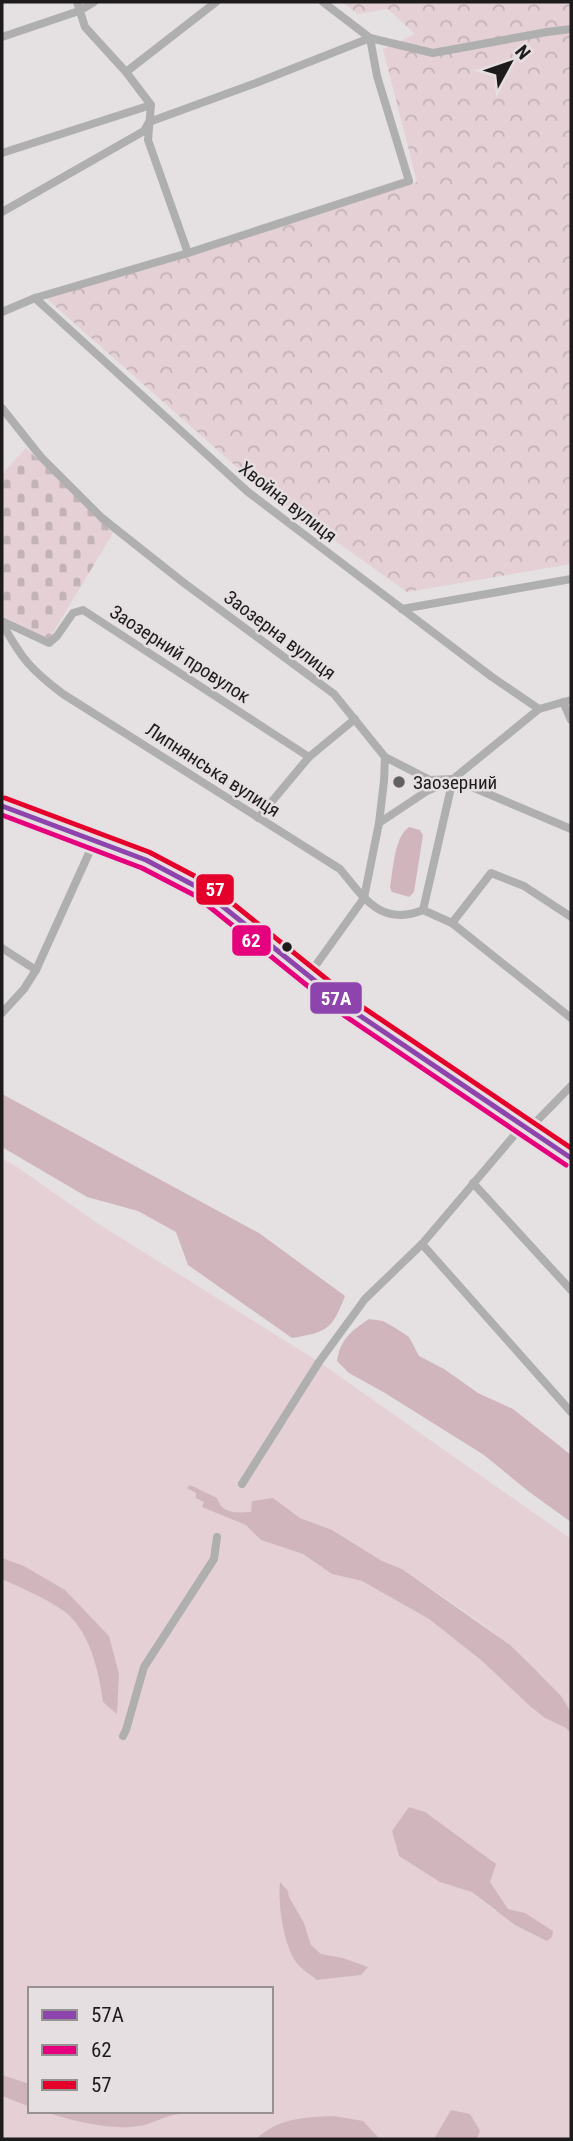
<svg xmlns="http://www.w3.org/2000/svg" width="573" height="2141" viewBox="0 0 573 2141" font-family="'Roboto Condensed',sans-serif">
<defs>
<pattern id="forest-crowns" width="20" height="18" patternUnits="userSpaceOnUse" patternTransform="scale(1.75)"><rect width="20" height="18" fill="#e4d0d5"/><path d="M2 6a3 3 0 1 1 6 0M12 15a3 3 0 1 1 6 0" fill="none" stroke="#c3b2b6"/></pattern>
<pattern id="cemetery-stones" width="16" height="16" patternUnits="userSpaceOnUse" patternTransform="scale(1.75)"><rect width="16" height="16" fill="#e4d0d5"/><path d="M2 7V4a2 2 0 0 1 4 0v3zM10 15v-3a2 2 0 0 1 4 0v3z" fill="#c3b2b6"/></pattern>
</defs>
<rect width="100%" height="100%" fill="#e5e0e2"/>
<path fill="#e4d0d5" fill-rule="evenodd" d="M2,1158L20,1169L97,1223L319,1362L571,1539V1712C533,1652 460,1609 402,1569L382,1561L332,1530L300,1518L273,1498L252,1512L276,1519L286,1531L275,1532L263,1529L261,1540L303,1554L332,1574L362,1581L429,1619L481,1660L531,1707L545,1718L566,1728L571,1734V2139H477L480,2131L451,2110L434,2139H380L363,2121L264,2131L256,2139H2V2096L30,2107V2111C57,2111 87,2125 116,2127C125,2127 135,2127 143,2125C156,2121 167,2114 180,2114L182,2111H271V1989H30V2084L2,2075V1579C21,1588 43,1597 61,1609C88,1627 99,1672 103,1702L109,1636L65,1590L24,1566L2,1558ZM425,1813L458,1838L508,1909L525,1913L495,1911L472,1892L399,1856L392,1831ZM281,1883L288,1891L289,1897L304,1923L311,1945L321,1954L343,1958L368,1967L361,1975L317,1980Z"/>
<polygon fill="url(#forest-crowns)" points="342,2 571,2 571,564 407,592 256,484 46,298 184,258 417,182 383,49 415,34 388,9 358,14"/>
<polygon fill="url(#cemetery-stones)" points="26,448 113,533 49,639 2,616 2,474"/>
<g fill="#d0b5bc">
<path d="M409,827L420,830L423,835L414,892L409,897L392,892L390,888C393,871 394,837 409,827Z"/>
<path d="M2,1094L259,1233L345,1296C332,1330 327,1332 292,1338L188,1265L176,1232L138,1211L87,1197L2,1147Z"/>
<path d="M369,1319L383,1321L397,1329L409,1337L419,1356L444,1369L478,1393L513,1409L571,1455V1522L528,1491L484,1455L385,1393L349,1373L337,1361C340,1340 351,1331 369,1319Z"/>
<path d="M190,1485L217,1498C222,1514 236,1513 251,1512L252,1501L273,1498L300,1518L332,1530L382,1561L402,1569L510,1645L533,1667L561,1696L571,1712V1734L566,1728L545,1718L531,1707L481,1660L429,1619L362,1581L332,1574L303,1554L261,1540L246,1525L202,1507L204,1502L196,1498V1493L187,1488Z"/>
<path d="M2,1558L24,1566L65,1590L109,1636L119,1674L117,1714L103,1702C99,1672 89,1627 61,1609C43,1597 21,1588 2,1579Z"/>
<polygon points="409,1807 425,1812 496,1864 490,1882 508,1909 525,1913 553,1931 552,1937 547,1941 515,1925 472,1892 440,1882 399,1856 392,1831"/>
<path d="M280,1882L288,1891L289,1897L304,1923L311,1945L321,1954L343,1958L368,1967L361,1975L317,1980C311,1975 301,1969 296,1962C283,1943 278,1904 280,1882Z"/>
<polygon points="2,2075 30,2084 30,2107 2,2096"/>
<polygon points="451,2110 470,2114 480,2131 477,2139 434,2139"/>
<path d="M42,2111H182L180,2114C165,2115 153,2124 139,2126C110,2131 70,2120 42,2111Z"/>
<path d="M334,2116L363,2121L380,2139H256C278,2118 305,2117 334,2116Z"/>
</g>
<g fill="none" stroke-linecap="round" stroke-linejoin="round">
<g stroke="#b0afaf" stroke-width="8">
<polyline points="77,2 85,27 126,72 151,105 148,140 188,253"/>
<polyline points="2,37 79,11 94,2"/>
<polyline points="126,72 216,2"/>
<polyline points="2,153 151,105"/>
<polyline points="2,212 144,131 149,122 256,83 370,38 433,53 547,32 571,29"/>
<polyline points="35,298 248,492 492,677 539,709"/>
<polyline points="2,312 35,298 188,253 409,181 377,76 370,38 323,2"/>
<polyline points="2,408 41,457 102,518 184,583 334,694 385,757 430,780 453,779 571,829"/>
<polyline points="402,609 571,579"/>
<polyline points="2,621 49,643 57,636 73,613 83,610 309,757"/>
<path d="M2,623C21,658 31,670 63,694L340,869C364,898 381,927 423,910"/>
<polyline points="563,702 571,720"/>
<polyline points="258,818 309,757 355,719"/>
<polyline points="379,823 384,781 385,757"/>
<polyline points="423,910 453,779 539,709 571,700"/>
<polyline points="423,910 452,923 571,1018"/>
<polyline points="452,923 491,873 524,886 571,917"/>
<polyline points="2,948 36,970"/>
<polyline points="308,976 364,898 379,823 427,791 447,782"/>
<polyline points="2,1013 24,989 36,970 94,842"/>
<polyline points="529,1129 571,1086"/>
<polyline points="473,1183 571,1290"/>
<polyline points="422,1244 571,1412"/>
<polyline points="242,1484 319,1362 365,1299 422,1244 523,1125"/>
<polyline points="123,1736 126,1730 144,1667 214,1559 217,1537"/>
</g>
<polyline stroke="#a7a4a6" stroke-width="12" points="2,806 146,860 201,889 350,1009 571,1158"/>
<g stroke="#e6dfe1" stroke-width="10">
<polyline id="bus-1" points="2,806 146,860 201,889 350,1009 571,1158"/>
</g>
<g stroke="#e6dfe1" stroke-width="10">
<polyline id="bus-2" points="2,815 142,868 196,896 345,1016 566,1165"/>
</g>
<g stroke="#e6dfe1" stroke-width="10">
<polyline id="bus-3" points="5,798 149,852 206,882 355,1002 571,1148"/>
</g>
<use href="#bus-1" stroke="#8e44ad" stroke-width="5"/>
<use href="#bus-2" stroke="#e5007d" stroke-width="5"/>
<use href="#bus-3" stroke="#e4002b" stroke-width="5"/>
</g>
<circle fill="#636061" stroke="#e6dfe1" stroke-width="2.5" cx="399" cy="782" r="7"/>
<circle fill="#1d1b1b" stroke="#e6dfe1" stroke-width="2.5" cx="287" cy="947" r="6"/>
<g text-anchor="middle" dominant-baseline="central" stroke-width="5" stroke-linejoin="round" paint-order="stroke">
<g font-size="19" fill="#1d1b1b" stroke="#e6dfe1">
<text transform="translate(288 502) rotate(38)">Хвойна вулиця</text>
<text transform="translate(280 635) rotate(37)">Заозерна вулиця</text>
<text transform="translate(180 654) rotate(33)">Заозерний провулок</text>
<text transform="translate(213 770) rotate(33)">Липнянська вулиця</text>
</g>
<g font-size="19" fill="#1d1b1b" stroke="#e6dfe1" text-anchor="start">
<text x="413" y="782">Заозерний</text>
</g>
</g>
<g stroke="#e6dfe1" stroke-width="2.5">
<rect x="195" y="873" width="40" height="33" rx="7" fill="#e4002b"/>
<rect x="231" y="924" width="41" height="33" rx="7" fill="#e5007d"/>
<rect x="309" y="981" width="54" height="34" rx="7" fill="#8e44ad"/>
</g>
<g font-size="19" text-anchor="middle" font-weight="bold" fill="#fff">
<text x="215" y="896">57</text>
<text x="251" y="947">62</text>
<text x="336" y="1005">57А</text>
</g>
<rect width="573" height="2141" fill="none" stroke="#1d1b1b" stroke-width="7"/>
<rect x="28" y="1987" width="245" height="126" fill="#e6dfe1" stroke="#969192" stroke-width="2"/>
<rect x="42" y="2010" width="35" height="10" fill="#8e44ad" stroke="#969192" stroke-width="2"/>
<text x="91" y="2022" font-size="21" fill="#1d1b1b">57А</text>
<rect x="42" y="2045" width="35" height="10" fill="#e5007d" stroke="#969192" stroke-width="2"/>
<text x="91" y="2057" font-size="21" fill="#1d1b1b">62</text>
<rect x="42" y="2080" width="35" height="10" fill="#e4002b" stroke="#969192" stroke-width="2"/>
<text x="91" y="2092" font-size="21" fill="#1d1b1b">57</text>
<g transform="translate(510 63) rotate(50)" stroke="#e6dfe1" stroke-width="5" paint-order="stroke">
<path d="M0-5L12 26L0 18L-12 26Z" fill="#1d1b1b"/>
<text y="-10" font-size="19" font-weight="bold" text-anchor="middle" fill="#1d1b1b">N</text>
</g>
</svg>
